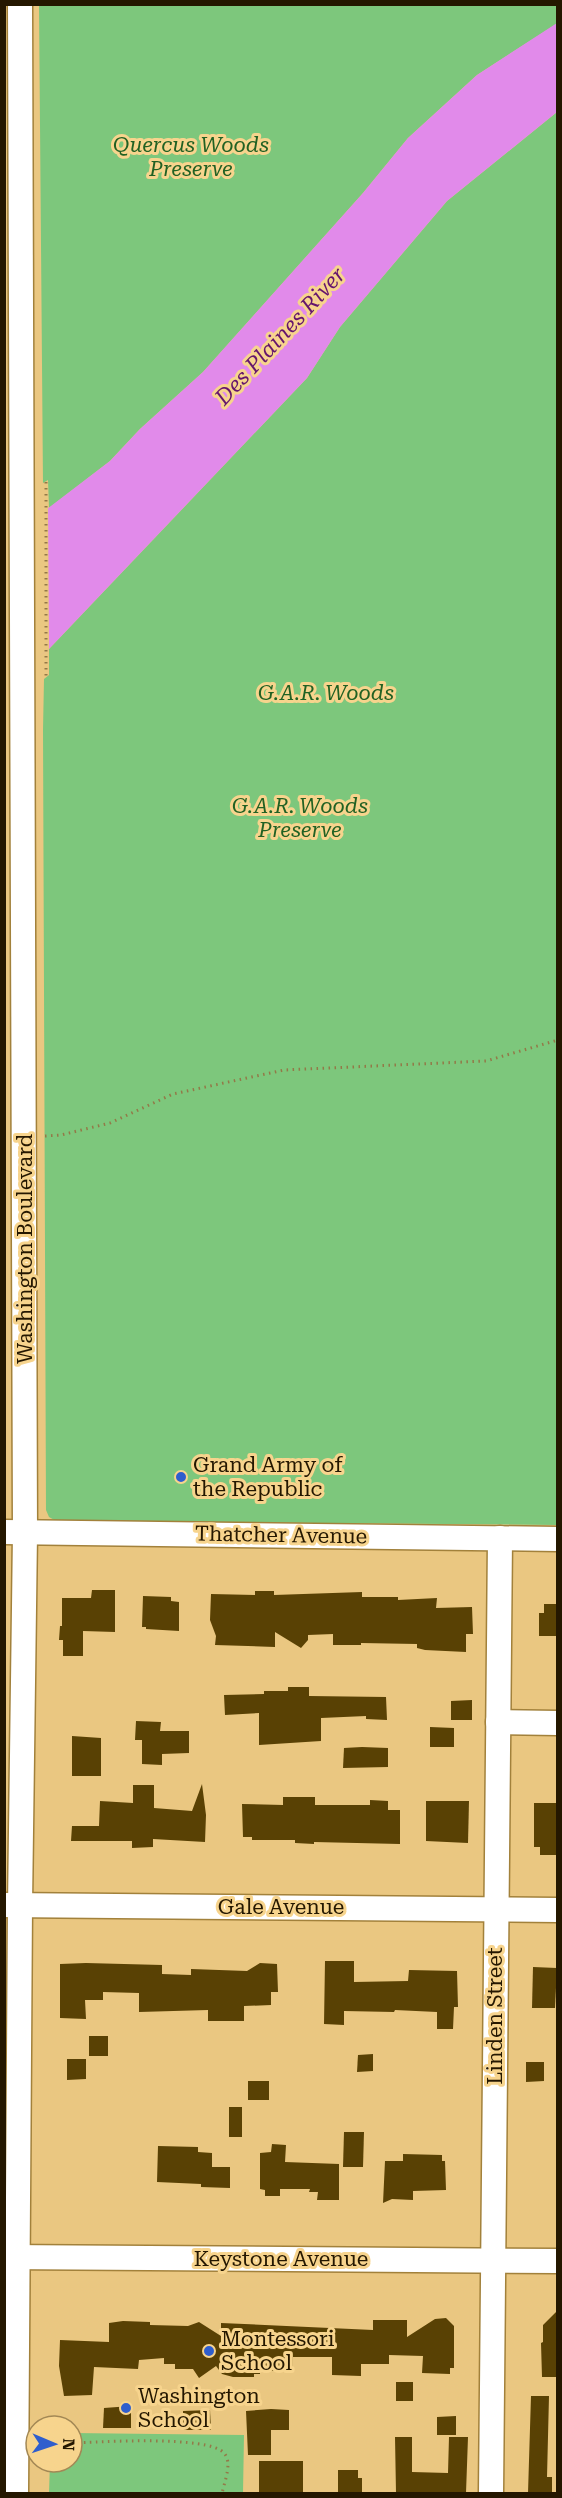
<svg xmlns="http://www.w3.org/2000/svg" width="562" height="2498" viewBox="0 0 562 2498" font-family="'Roboto Serif',serif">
<rect width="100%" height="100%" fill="#eac781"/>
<g fill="#7dc77c">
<polygon points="557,4 558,23 477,75 408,138 363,193 203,372 140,429 110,461 49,508 48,480 43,483 39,5"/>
<polygon points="557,112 557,1525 56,1521 49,1517 46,1510 43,730 44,679 49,675 49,649 307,378 340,327 447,201"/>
<polygon points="72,2433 244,2435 243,2493 49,2493 50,2462 72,2462"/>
</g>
<polygon fill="#e18aea" points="557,23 557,112 447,201 340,327 307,378 49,649 5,680 5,541 110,461 140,429 203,372 363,193 408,138 477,75"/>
<polygon fill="#eac781" points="48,504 49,649 4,683 5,537"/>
<g fill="#594104">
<polygon points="92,1590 115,1590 115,1632 83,1631 83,1656 63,1656 63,1640 59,1640 60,1626 62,1626 62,1598 91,1598"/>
<polygon points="255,1591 274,1591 274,1595 362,1592 362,1597 398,1597 398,1600 437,1598 436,1608 472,1607 473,1634 466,1634 466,1652 425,1650 417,1648 417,1644 361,1643 361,1645 333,1645 333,1634 308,1635 308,1640 301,1648 275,1632 275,1647 215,1645 216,1636 210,1620 211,1594 255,1595"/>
<polygon points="143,1596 171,1597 171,1601 179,1602 179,1631 146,1629 146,1627 142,1627"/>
<polygon points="544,1604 558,1604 558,1636 539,1636 539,1613 544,1613"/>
<polygon points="288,1687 309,1687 309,1696 386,1697 387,1720 366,1719 366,1716 321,1718 321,1741 259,1745 259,1713 225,1715 224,1695 264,1694 264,1691 288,1691"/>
<polygon points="472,1700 472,1720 451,1720 451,1701"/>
<polygon points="136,1721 161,1722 160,1731 189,1731 189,1753 162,1754 162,1765 142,1764 142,1740 135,1740"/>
<polygon points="430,1727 454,1728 454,1747 430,1747"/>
<polygon points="72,1736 101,1738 101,1776 72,1776"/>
<polygon points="362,1747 388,1748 388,1767 343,1768 344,1748"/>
<polygon points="202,1784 206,1815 205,1842 153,1839 153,1847 132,1848 132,1841 71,1841 72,1826 99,1826 100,1801 133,1803 133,1785 154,1785 154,1808 192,1811"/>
<polygon points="283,1797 315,1797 315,1805 370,1805 370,1800 388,1801 388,1810 400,1810 400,1844 314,1842 314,1844 295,1843 295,1840 252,1840 252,1837 243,1837 242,1804 283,1805"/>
<polygon points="426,1801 469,1801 468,1843 426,1841"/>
<polygon points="534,1803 558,1803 556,1855 540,1855 540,1847 534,1847"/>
<polygon points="325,1961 354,1961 354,1982 408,1981 409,1970 457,1971 458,2007 454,2007 453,2029 437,2029 437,2012 395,2010 394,2012 344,2011 344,2025 324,2024"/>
<polygon points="86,1963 162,1965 162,1974 191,1975 191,1969 247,1971 260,1963 277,1964 278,1992 271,1992 271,2005 244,2006 244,2021 208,2021 208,2010 139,2012 139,1993 103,1992 103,2000 85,2000 86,2019 60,2018 60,1964"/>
<polygon points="533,1967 557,1968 555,2008 532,2008"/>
<rect x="89" y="2036" width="19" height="20"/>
<polygon points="373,2054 373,2071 357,2072 358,2055"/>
<polygon points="67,2059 86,2059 86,2079 67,2080"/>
<polygon points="526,2062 544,2062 544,2081 526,2082"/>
<rect x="248" y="2081" width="21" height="19"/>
<rect x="229" y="2107" width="13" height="30"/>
<polygon points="344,2132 364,2132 363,2167 343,2167"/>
<polygon points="272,2144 286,2145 285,2162 339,2164 339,2200 317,2200 318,2192 309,2192 310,2189 280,2189 280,2196 265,2196 265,2190 260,2189 260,2153 271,2152"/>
<polygon points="158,2146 198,2147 198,2152 212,2153 212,2167 230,2167 230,2188 201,2187 201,2184 157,2182"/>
<polygon points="403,2154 442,2155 442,2161 445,2161 446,2190 413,2191 413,2200 392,2199 383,2203 385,2161 403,2161"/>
<polygon points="558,2310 558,2377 542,2377 541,2343 543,2342 543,2325"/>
<polygon points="446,2318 454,2326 454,2368 450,2368 450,2374 422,2373 423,2356 389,2355 389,2364 361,2364 361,2376 332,2375 332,2357 293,2357 293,2371 260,2371 260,2374 254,2374 254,2377 233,2377 222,2374 216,2366 199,2378 193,2369 175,2369 175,2364 164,2364 164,2358 139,2360 138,2369 94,2367 92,2395 64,2396 59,2366 60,2340 109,2342 109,2323 123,2321 150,2322 150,2325 188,2326 199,2322 221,2336 221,2323 373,2330 373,2320 407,2320 407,2337 435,2319"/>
<rect x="396" y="2382" width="17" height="19"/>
<polygon points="531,2396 549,2396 547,2477 552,2477 552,2493 528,2493"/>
<polygon points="131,2406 131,2428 103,2428 104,2408"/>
<polygon points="271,2409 289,2410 289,2430 271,2430 271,2455 248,2455 246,2411"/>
<polygon points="210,2410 211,2430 183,2430 183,2411"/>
<polygon points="456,2416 456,2435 437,2435 437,2417"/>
<polygon points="395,2437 412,2437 412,2472 448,2473 449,2437 468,2437 466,2493 396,2493"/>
<rect x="259" y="2461" width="44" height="32"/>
<polygon points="338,2470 358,2470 358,2478 362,2478 362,2493 338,2493"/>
</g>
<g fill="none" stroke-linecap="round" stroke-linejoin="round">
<g stroke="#a2813b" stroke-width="27">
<g id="minor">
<polyline points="4,1532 558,1539"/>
<polyline points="498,1722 558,1723"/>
<polyline points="4,1905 558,1910"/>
<polyline points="4,2257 558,2261"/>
<polyline points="16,2494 20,1905 25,1533 20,4"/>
<polyline points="491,2494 500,1538"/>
</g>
</g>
<g stroke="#937948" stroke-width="3" stroke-dasharray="1.5 4.5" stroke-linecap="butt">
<polyline points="46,482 46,676"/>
<polyline points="45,1136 61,1135 110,1123 173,1094 284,1070 486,1061 558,1040"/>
<path d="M72,2443C98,2442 209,2435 224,2453C233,2463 224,2482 222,2494"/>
</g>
<use href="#minor" stroke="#fff" stroke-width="24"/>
</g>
<g fill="#2f5ecd" stroke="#f7d48d" stroke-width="2">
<circle cx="181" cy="1477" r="6"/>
<circle cx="209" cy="2351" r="6"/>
<circle cx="126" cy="2408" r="6"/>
</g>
<g text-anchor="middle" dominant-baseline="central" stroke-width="6" stroke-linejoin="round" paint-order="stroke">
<g font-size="21" font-style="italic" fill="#216123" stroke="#f7d48d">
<text x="191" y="145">Quercus Woods<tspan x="191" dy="24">Preserve</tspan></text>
<text x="326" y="693">G.A.R. Woods</text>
<text x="300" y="806">G.A.R. Woods<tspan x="300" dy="24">Preserve</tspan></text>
</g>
<g font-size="21" fill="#241700" stroke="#f7d48d">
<text transform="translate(25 1249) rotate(-90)">Washington Boulevard</text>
<text transform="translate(281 1535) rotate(1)">Thatcher Avenue</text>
<text x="281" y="1907">Gale Avenue</text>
<text transform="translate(495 2016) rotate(-90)">Linden Street</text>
<text x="281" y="2259">Keystone Avenue</text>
</g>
<g font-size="21" fill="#241700" stroke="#f7d48d" text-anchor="start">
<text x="193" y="1465">Grand Army of<tspan x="193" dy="24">the Republic</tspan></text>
<text x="221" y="2339">Montessori<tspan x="221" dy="24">School</tspan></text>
<text x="138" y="2396">Washington<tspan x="138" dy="24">School</tspan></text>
</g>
<g font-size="22" font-style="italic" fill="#65156d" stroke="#f7d48d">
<text transform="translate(280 336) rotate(-47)">Des Plaines River</text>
</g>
</g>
<rect width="562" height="2498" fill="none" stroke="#241700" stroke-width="12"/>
<g transform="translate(54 2444) rotate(92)"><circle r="28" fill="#f7d48d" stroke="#a38855" stroke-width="1.5"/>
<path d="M0-4.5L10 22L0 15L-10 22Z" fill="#2f5ecd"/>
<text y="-9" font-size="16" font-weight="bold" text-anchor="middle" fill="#241700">N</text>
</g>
</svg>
